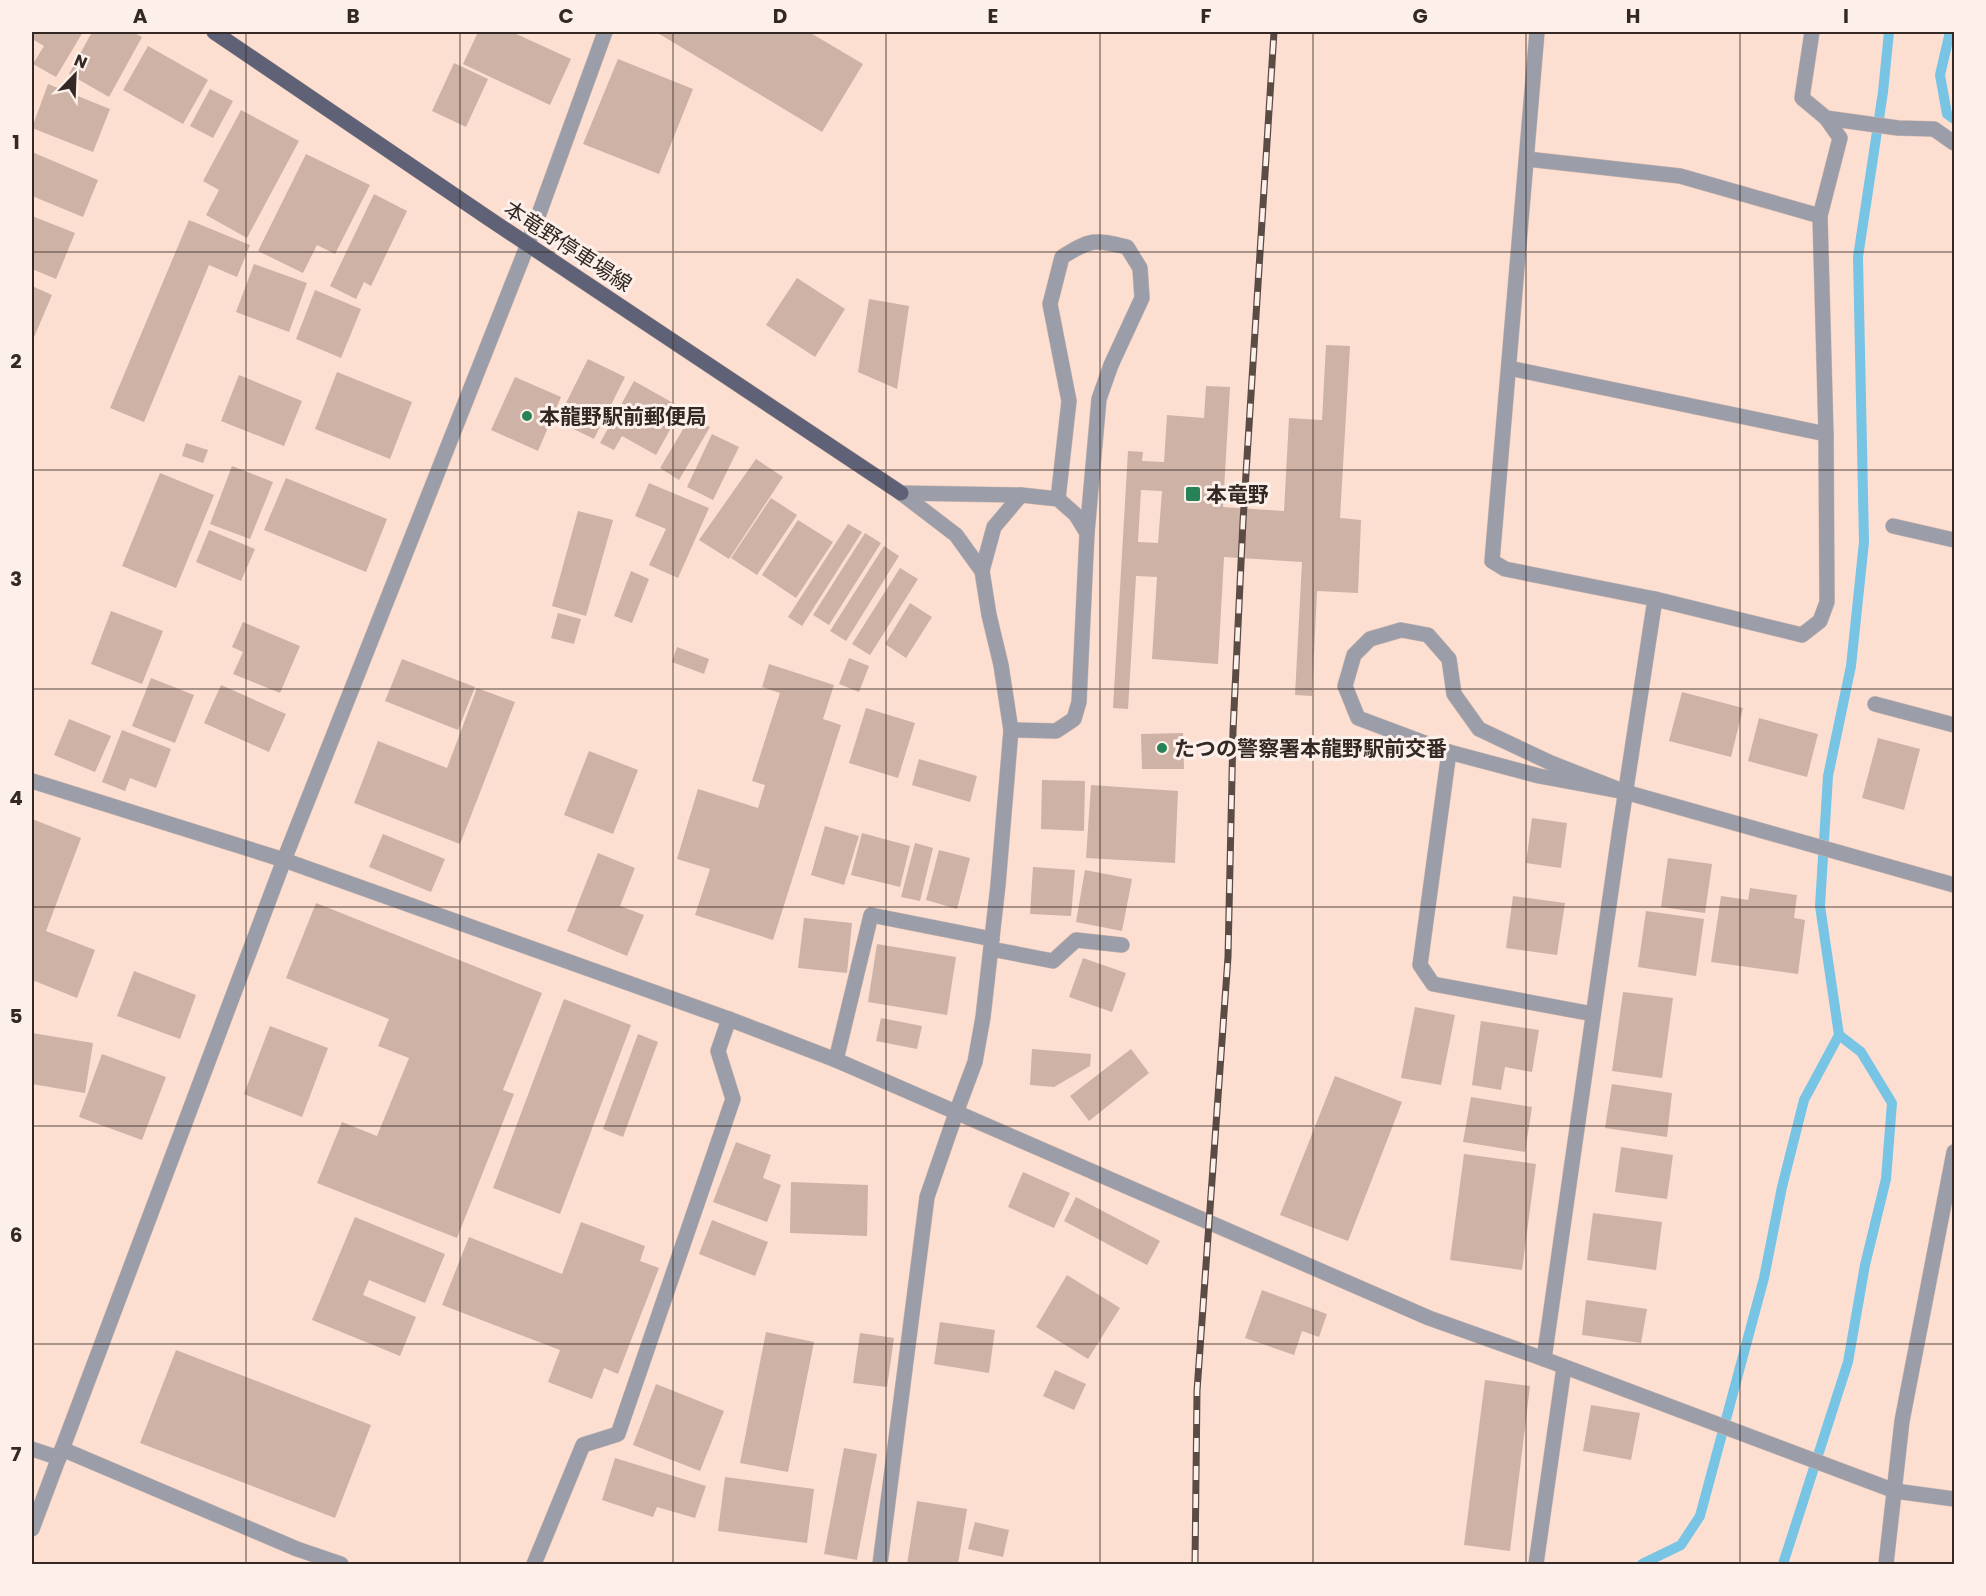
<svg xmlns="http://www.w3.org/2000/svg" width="1986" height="1596" viewBox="0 0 1986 1596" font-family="Poppins,'Noto Sans JP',sans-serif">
<rect width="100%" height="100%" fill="#fddfd2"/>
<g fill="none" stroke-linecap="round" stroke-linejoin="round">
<g stroke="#78c4e5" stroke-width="10">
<polyline points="1950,32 1940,75 1947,114 1954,119"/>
<polyline points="1642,1564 1681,1545 1700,1516 1764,1278 1782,1187 1804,1100 1839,1035"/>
<polyline points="1783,1564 1848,1362 1865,1265 1886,1179 1892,1103 1861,1052 1839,1035 1820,906 1828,776 1851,666 1864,542 1858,257 1883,92 1889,32"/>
</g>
</g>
<g fill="#ceb2a6" fill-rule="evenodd">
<polygon points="32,32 83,32 56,77 33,64 44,46 32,39"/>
<polygon points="92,32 133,32 142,37 109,97 69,74"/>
<polygon points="478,32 512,32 571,59 550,105 463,64"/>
<polygon points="656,32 809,32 863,64 822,132"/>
<polygon points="148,46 208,80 183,124 123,90"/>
<polygon points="618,59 693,89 659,174 583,144"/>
<polygon points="454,63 488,79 466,127 432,111"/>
<polygon points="48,84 110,109 93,152 32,128"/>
<polygon points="210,89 233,101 213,138 190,126"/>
<polygon points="241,110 299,141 247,238 206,215 219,190 203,181"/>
<polygon points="32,152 98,180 83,217 32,196"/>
<polygon points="306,154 370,185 335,254 317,245 303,273 258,251"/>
<polygon points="374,194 407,211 371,286 364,282 356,299 330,286"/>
<polygon points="32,216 75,233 56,279 32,269"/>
<polygon points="189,220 250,245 237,277 209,265 144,422 110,408"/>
<polygon points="254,264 307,283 289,332 236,312"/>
<polygon points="797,278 845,309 815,357 766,325"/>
<polygon points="32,286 52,295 32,342"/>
<polygon points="315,290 361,309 341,358 296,339"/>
<polygon points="869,299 909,306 897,389 858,372"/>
<path d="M1326,345L1350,346L1340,518L1361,520L1358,593L1317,591L1312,696L1295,695L1302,562L1224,557L1218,664L1152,659L1157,577L1136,576L1128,709L1113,708L1128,451L1143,452L1142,461L1164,462L1167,415L1204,418L1206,386L1230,387L1223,507L1284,511L1289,418L1322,420ZM1141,490L1162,491L1158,543L1138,542Z"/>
<polygon points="588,359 625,377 594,439 557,421"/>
<polygon points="337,372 412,402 390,459 315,429"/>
<polygon points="239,375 302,401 284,446 221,421"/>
<polygon points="515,377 561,397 538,451 491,430"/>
<polygon points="634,381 682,408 656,455 622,436 614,450 600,443"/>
<polygon points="691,416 710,427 679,480 660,468"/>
<polygon points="712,434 739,447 713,500 687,487"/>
<polygon points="186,443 208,450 203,463 182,456"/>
<polygon points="756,459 783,477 729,559 699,540"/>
<polygon points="232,466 273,482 250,539 210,524"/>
<polygon points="160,473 214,495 176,588 122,566"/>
<polygon points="286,478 387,519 366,572 264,530"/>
<polygon points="649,483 709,508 678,578 649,565 666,529 635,516"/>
<polygon points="771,498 797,515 757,575 731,558"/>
<polygon points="578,511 613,520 586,616 552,606"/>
<polygon points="798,520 833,542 796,598 762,575"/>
<polygon points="848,524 862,532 802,626 788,617"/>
<polygon points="209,530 255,549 241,581 196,562"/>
<polygon points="865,533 881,543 829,625 813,615"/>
<polygon points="884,546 899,556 846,641 830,631"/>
<polygon points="900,568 918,579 870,655 852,644"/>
<polygon points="631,571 649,579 632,623 614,616"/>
<polygon points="910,603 932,617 906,658 885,644"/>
<polygon points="111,611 163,631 142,684 91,664"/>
<polygon points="558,613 581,619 574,644 551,638"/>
<polygon points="243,622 300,646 280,693 233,674 243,652 232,647"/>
<polygon points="677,647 709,659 704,674 672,662"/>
<polygon points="849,658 869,666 859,692 839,684"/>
<polygon points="402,659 475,687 458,730 385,701"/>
<polygon points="769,664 834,685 823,719 841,725 773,940 695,915 710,869 677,859 698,789 758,808 765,785 752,781 780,693 762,687"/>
<polygon points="151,678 194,695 175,743 132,726"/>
<polygon points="221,685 286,714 269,752 204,723"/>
<polygon points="477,688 515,702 460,844 354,803 378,741 447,768"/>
<polygon points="1682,692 1743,708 1731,757 1669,741"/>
<polygon points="866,708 915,723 898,778 849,763"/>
<polygon points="1759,718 1818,734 1807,777 1748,761"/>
<polygon points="69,719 111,736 95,772 54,755"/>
<polygon points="122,730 171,749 156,788 130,778 125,791 102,782"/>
<polygon points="1183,733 1184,769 1142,769 1141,734"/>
<polygon points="1878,738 1920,749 1904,810 1862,798"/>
<polygon points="589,751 638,770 613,834 564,815"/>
<polygon points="919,759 977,776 970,802 912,785"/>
<polygon points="1042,780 1085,781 1084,831 1041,829"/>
<polygon points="1091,785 1178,791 1175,863 1086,858"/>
<polygon points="1532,818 1567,823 1561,868 1526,863"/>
<polygon points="32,819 81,838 46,931 95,950 77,998 32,980"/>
<polygon points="825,826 859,836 844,885 811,875"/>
<polygon points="862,833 910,846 900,887 851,875"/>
<polygon points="383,834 445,859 431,892 369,867"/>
<polygon points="915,843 933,848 920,901 901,897"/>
<polygon points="939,850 970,858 957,909 926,900"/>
<polygon points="598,853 635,868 620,906 644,915 627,956 567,931"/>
<polygon points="1668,858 1712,864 1705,913 1661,907"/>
<polygon points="1033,867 1075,870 1071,916 1030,914"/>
<polygon points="1085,870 1132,879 1122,931 1076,922"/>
<polygon points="1750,888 1797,895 1794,918 1805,920 1798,974 1711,962 1721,896 1748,900"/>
<polygon points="1513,896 1565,903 1557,955 1506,948"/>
<polygon points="316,903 542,993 503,1090 514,1094 457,1238 317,1183 342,1122 377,1136 409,1058 378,1046 389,1019 286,978"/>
<polygon points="1646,911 1704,919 1696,976 1638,967"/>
<polygon points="804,918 852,923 847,973 798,968"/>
<polygon points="877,944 956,957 947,1015 868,1002"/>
<polygon points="1083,958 1126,973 1112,1012 1069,997"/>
<polygon points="134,971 196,995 180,1039 117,1016"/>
<polygon points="1623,992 1673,998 1662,1078 1612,1071"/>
<polygon points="564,999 631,1025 560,1214 493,1188"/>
<polygon points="1415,1007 1455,1015 1441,1085 1401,1078"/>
<polygon points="881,1018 922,1026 917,1049 876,1041"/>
<polygon points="1481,1021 1539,1030 1532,1072 1505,1067 1501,1090 1472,1085"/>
<polygon points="270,1026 328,1048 302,1117 244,1094"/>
<polygon points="32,1033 93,1043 85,1093 32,1084"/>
<polygon points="638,1034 658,1042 623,1137 603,1129"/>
<polygon points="1032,1049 1091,1054 1090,1066 1054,1087 1030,1085"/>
<polygon points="1131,1049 1149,1073 1089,1121 1070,1096"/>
<polygon points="102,1054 166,1077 142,1140 79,1117"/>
<polygon points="1335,1076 1402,1102 1348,1241 1280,1215"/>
<polygon points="1612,1084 1672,1093 1667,1137 1605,1128"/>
<polygon points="1471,1097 1532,1107 1525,1152 1463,1142"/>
<polygon points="736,1142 771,1155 763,1178 781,1185 767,1222 713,1202"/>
<polygon points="1621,1147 1673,1155 1667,1199 1615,1192"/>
<polygon points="1464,1154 1536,1164 1522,1270 1450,1260"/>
<polygon points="1023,1172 1070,1193 1054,1228 1008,1207"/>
<polygon points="791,1182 868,1185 867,1236 790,1233"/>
<polygon points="1076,1197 1160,1241 1147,1265 1064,1221"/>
<polygon points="1593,1213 1662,1222 1656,1270 1587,1260"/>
<polygon points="355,1217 445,1254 425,1303 369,1280 363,1295 416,1317 400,1356 312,1320"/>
<polygon points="712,1220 768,1242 755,1276 699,1254"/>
<polygon points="581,1222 645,1246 640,1261 659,1268 618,1374 604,1368 592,1399 548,1382 560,1350 442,1305 469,1237 562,1274"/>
<polygon points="1067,1275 1120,1308 1088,1359 1036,1327"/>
<polygon points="1262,1290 1327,1314 1319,1337 1302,1331 1294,1355 1245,1338"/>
<polygon points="1586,1300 1647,1309 1641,1343 1582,1335"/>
<polygon points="940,1322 995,1330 989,1373 934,1364"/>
<polygon points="766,1332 814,1342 788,1472 740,1463"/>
<polygon points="860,1333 894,1338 887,1387 853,1383"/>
<polygon points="176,1350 371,1425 335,1518 140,1443"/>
<polygon points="1055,1370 1086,1384 1074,1410 1043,1396"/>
<polygon points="1485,1380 1530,1386 1510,1551 1464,1545"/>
<polygon points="656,1384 724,1411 700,1471 633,1445"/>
<polygon points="1591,1405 1640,1413 1631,1460 1583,1451"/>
<polygon points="844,1448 877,1454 857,1560 824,1554"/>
<polygon points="615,1458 706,1486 695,1518 657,1507 653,1517 602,1500"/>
<polygon points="725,1477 814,1489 807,1543 718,1531"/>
<polygon points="917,1501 967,1509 958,1564 907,1564"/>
<polygon points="975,1522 1009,1530 1003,1557 968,1549"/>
</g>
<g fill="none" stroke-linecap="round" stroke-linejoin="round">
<g stroke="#d9beb2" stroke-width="16">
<path id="service" d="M1058,499L1069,401L1050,304L1062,257C1091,239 1094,239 1127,247L1140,268L1142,298L1111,365L1099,399L1087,533"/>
</g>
<g stroke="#d9beb2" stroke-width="16">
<g id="minor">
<polyline points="1537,32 1492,561 1505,569 1655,599 1619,835 1544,1359"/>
<polyline points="1826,118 1898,128 1934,129 1954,143"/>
<polyline points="1527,159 1680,176 1820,216"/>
<polyline points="528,244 605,32"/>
<polyline points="1509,368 1826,434"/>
<polyline points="901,493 1021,495 1058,499 1076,515 1087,533 1079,702 1074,719 1056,731 1011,730"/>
<polyline points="1893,526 1954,540"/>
<polyline points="982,571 994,527 1021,495"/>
<polyline points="1655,599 1802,635 1820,621 1827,602 1826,434 1820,216 1840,138 1826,118 1802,98 1812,32"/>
<polygon points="1401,630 1428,635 1449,659 1454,694 1479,729 1551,763 1625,792 1539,776 1449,752 1358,718 1345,686 1354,655 1370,639"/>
<polyline points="1875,704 1954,725"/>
<polyline points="1449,752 1420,965 1433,984 1593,1014"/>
<polyline points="32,781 284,860 729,1019 836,1060 1429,1318 1544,1359 1895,1491 1954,1499"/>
<polyline points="991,949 1053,961 1076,940 1122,945"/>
<polyline points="836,1060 871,915 992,939"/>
<polyline points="32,1449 59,1458"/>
<polyline points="62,1449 297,1549 341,1564"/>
<polyline points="534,1564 583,1445 618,1434 733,1099 718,1051 729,1019"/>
<polyline points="880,1564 927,1197 956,1113"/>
<polyline points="1536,1564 1564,1367"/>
<polyline points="1886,1564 1902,1421 1954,1152"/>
</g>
</g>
<g stroke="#d9beb2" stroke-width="16">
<g id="tertiary">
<polyline points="901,493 956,535 982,571 989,615 1001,665 1011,730 998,885 983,1017 975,1062 956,1113"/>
<polyline points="1625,792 1954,885"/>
<polyline points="32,1529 284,860 528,244"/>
</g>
</g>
<g stroke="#d9beb2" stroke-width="16">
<polyline id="primary" points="214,32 488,218 901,493"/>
</g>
<use href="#service" stroke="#9b9ea9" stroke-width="15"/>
<use href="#minor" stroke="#9b9ea9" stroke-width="15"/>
<use href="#tertiary" stroke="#9b9ea9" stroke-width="15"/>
<use href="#primary" stroke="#5f6276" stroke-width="15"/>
<g stroke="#5a4b45" stroke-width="7">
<polyline id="rail" points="1195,1564 1197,1391 1228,957 1233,731 1243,521 1274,32"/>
</g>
<use href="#rail" stroke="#fdf0eb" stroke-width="4.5" stroke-dasharray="14" stroke-linecap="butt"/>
</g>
<path fill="none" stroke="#332823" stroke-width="1.5" stroke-opacity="0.55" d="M246,32V1564M460,32V1564M673,32V1564M886,32V1564M1100,32V1564M1313,32V1564M1526,32V1564M1740,32V1564M32,252H1954M32,470H1954M32,689H1954M32,907H1954M32,1126H1954M32,1344H1954"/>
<g fill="#278258" stroke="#fdf0eb" stroke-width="2">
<circle cx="527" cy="416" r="6"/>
<rect x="1185" y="486" width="16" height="16" rx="3"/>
<circle cx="1162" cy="748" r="6"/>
</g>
<g text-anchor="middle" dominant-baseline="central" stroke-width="6" stroke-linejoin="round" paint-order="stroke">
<g font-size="21" fill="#332823" stroke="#fdf0eb">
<text transform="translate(568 246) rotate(33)">本竜野停車場線</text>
</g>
<g font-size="21" font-weight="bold" fill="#332823" stroke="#fdf0eb" text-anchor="start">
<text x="539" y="416">本龍野駅前郵便局</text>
<text x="1206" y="494">本竜野</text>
<text x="1174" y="748">たつの警察署本龍野駅前交番</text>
</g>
</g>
<rect width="1986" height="1596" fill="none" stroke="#fdf0eb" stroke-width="66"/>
<g transform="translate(75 75) rotate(23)" stroke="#fdf0eb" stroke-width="4.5" paint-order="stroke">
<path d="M0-4.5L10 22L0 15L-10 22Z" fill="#332823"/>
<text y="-9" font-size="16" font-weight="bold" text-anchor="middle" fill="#332823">N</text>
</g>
<rect x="33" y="33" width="1920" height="1530" fill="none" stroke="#332823" stroke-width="2"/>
<g font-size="20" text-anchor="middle" font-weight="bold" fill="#332823">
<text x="140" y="23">A</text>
<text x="353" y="23">B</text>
<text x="566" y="23">C</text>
<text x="780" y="23">D</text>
<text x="993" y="23">E</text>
<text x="1206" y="23">F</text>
<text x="1420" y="23">G</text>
<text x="1633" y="23">H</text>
<text x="1846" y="23">I</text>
<text x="16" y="149">1</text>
<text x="16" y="368">2</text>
<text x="16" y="586">3</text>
<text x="16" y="805">4</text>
<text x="16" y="1023">5</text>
<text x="16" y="1242">6</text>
<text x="16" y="1461">7</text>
</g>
</svg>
